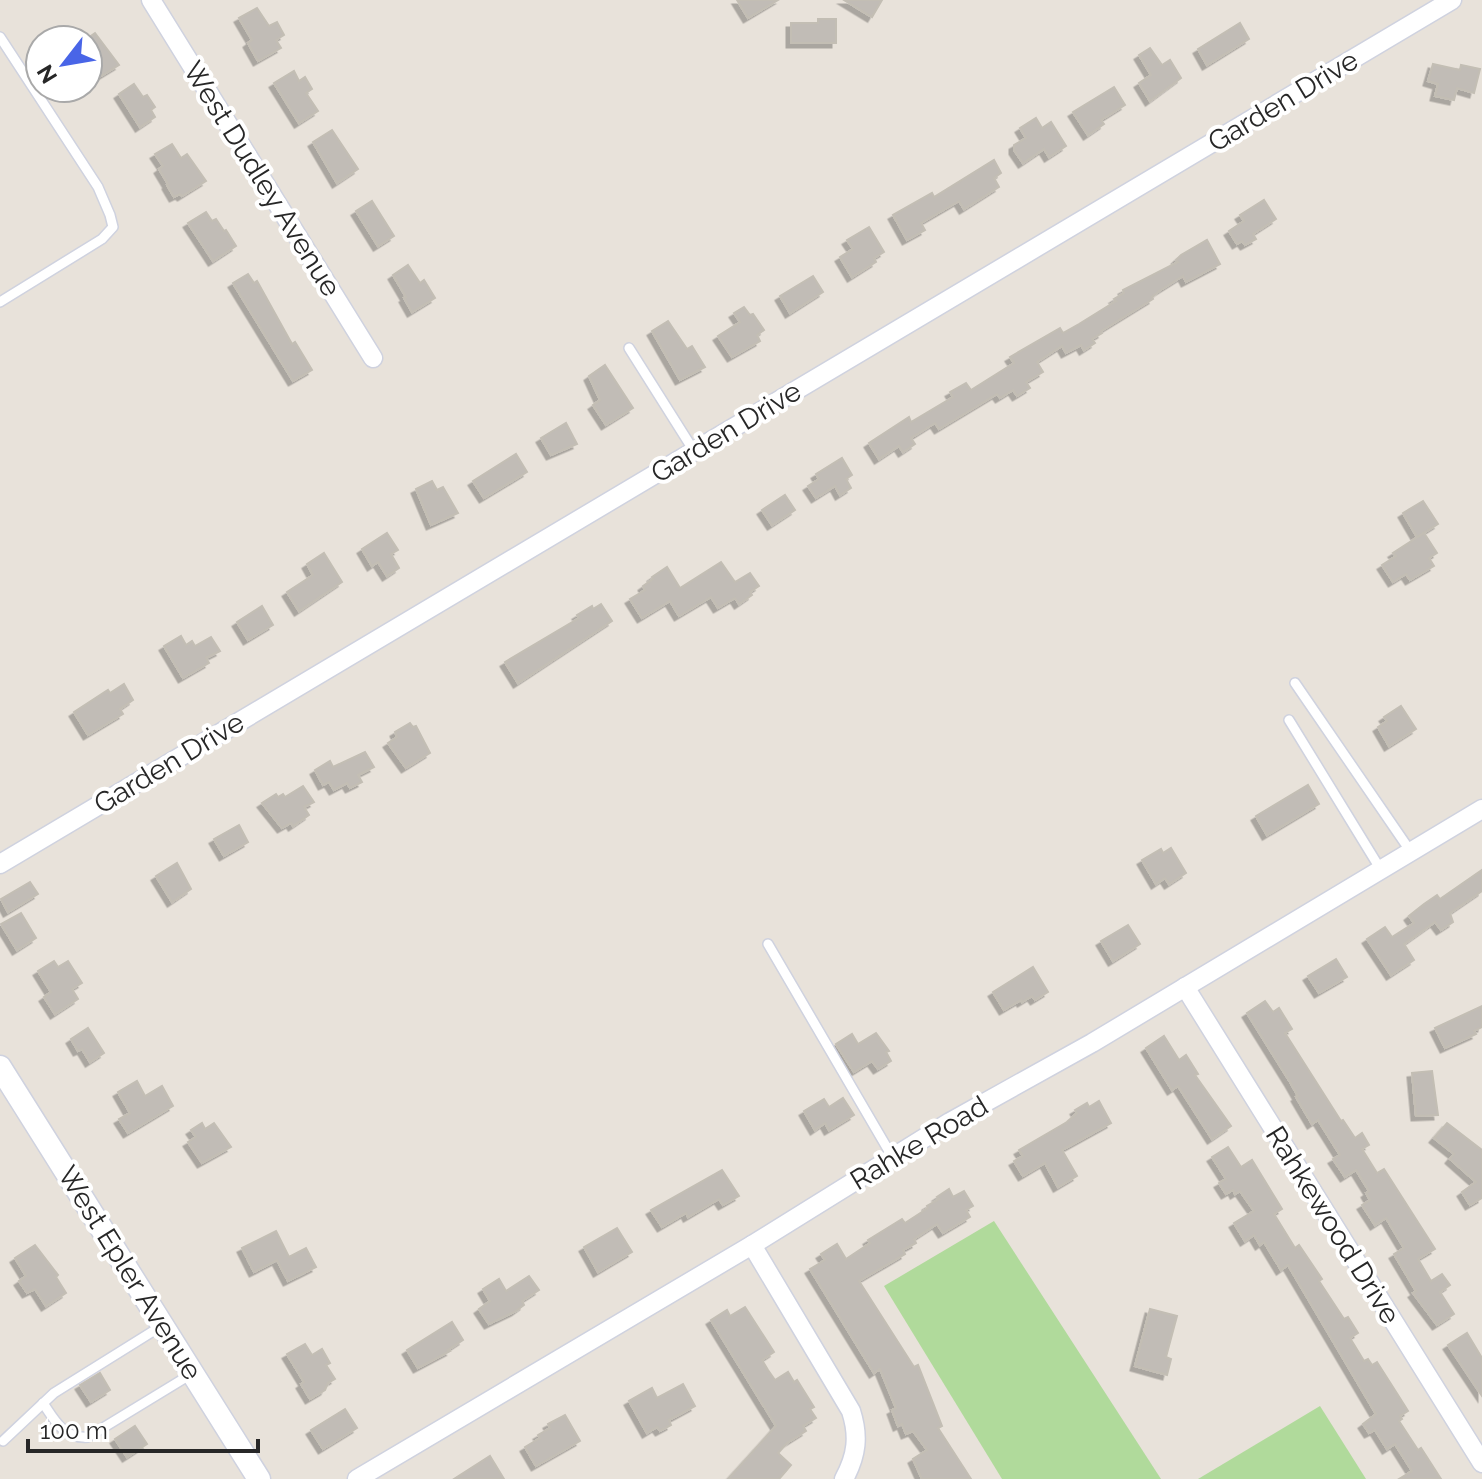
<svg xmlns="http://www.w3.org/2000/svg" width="1482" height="1479" viewBox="0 0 1482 1479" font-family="Raleway,sans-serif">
<defs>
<filter id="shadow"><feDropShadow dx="-4.5" dy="4.5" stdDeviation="0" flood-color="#0004"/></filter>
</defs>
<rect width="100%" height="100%" fill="#e8e2da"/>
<g fill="#b0da9b">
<polygon points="994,1221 1161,1479 1002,1479 884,1286"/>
<polygon points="1320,1406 1366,1479 1198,1479"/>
</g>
<g fill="#c1bcb6" stroke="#c3beb4" stroke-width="2" filter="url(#shadow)">
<polygon points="737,0 778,0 748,18"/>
<polygon points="844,0 882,0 872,17"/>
<polygon points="257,8 269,26 277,22 284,35 276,40 281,48 258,61 248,43 252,40 239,18"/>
<polygon points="818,19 836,19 836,43 791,43 791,23 818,23"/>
<polygon points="1240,23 1249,39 1207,65 1198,49"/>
<polygon points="95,33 119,65 101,76 94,66 88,69 88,40 85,40"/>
<polygon points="1150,48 1162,65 1170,60 1181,78 1150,101 1139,83 1151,75 1139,55"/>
<polygon points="1433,64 1460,70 1461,65 1480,69 1474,93 1457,88 1454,100 1435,96 1438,84 1428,81"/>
<polygon points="294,71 299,81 305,77 312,89 306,93 318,111 299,123 274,83"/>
<polygon points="134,84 143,97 147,95 155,107 151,110 155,117 140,127 119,94"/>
<polygon points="1114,87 1125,105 1101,120 1104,124 1088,135 1073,112"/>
<polygon points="1036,118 1042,128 1051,122 1066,146 1049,157 1044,149 1023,163 1014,150 1014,145 1026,138 1020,128"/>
<polygon points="332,130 358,169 337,183 313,142"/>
<polygon points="172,144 181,158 187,154 206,181 182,196 180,194 174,197 167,185 168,184 159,169 163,166 155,154"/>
<polygon points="994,160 1001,173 994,178 999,187 964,209 959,201 921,223 925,230 907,240 893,215 932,193 934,197"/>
<polygon points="1264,200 1276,219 1253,234 1256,239 1245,245 1242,241 1237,244 1229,231 1244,221 1240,215"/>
<polygon points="372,201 394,236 378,246 356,211"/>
<polygon points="206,212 212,221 216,219 224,231 226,230 236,246 213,261 188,223"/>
<polygon points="869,227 884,252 874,258 876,262 852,277 840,257 853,249 847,240"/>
<polygon points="1207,240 1220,264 1186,282 1183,276 1159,291 1152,297 1153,299 1101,331 1102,333 1092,339 1095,343 1084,350 1081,345 1066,353 1062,346 1037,362 1043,372 1026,382 1030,388 1017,396 1013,390 1000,398 997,394 939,429 935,423 911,438 915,444 903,452 899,446 879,459 869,443 909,417 911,422 953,397 950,392 966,383 971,390 1014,363 1010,357 1060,328 1063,333 1079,324 1116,301 1114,299 1124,293 1123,290 1178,262 1176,260 1181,255"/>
<polygon points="408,265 420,283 424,280 435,298 412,312 404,298 406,297 393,275"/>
<polygon points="248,274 254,283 257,281 292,344 295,342 312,370 293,381 233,283"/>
<polygon points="813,276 823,292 790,313 780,296"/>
<polygon points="744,307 750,315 753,314 764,330 757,335 760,341 732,357 718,336 740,322 734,313"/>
<polygon points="668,321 687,349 692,346 705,367 680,380 652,331"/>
<polygon points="605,365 633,408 606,425 593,405 600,400 589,376"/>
<polygon points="566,423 577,444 551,455 541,438"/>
<polygon points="516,454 527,472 484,498 473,481"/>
<polygon points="842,458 852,475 846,479 851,488 840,495 835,486 816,498 808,486 819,479 816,474"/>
<polygon points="432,481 437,490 443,487 458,513 431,525 416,489"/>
<polygon points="785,495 795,510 772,525 762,510"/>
<polygon points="1423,501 1438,524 1417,537 1403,513"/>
<polygon points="387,533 398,550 391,554 399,568 387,576 378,562 372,566 362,549"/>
<polygon points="1424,533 1437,553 1429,558 1434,566 1410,580 1406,574 1393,582 1382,565 1396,556 1393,553"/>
<polygon points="324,553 342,582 299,611 287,592 313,575 307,564"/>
<polygon points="721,562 735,582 750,573 759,586 750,592 752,595 739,604 735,598 718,608 711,597 679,616 670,601 642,618 630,599 645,590 643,586 653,579 652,577 667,567 680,588"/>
<polygon points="601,604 612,621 518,683 505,662 579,618 577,615 592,606 593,609"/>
<polygon points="262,606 273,625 248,640 237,622"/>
<polygon points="181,636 186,645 192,641 195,646 211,637 220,651 206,658 209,663 183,678 164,646"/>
<polygon points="124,684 133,700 120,709 123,714 88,735 74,712 108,690 110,693"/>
<polygon points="1401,706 1416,729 1389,746 1378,727 1387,721 1384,717"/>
<polygon points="410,723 413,727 416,726 430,753 406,768 388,743 397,737 395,732"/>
<polygon points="365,752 374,767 358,775 362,782 350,788 347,783 334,790 329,782 323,785 315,770 330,761 333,767"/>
<polygon points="1308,785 1319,804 1267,835 1256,816"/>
<polygon points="303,786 314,802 304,807 309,815 293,826 291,823 282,828 262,803 276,794 278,797 283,794 285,797"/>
<polygon points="239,825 248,842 224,856 214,839"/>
<polygon points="1171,848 1186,873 1169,884 1165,878 1156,884 1142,860 1161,849 1163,853"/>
<polygon points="177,863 191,889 172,902 156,876"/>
<polygon points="1482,870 1482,891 1450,913 1453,922 1441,930 1435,922 1404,944 1414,960 1391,975 1367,939 1385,927 1392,937 1414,923 1409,916 1424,904 1437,895 1440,899"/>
<polygon points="30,882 38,894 8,912 1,899"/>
<polygon points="21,913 36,938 17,950 1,924"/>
<polygon points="1128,925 1140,944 1113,961 1101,941"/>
<polygon points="1336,959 1347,977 1319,993 1308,976"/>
<polygon points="54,961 58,967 68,961 82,983 72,989 78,999 55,1014 44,997 51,992 38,971"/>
<polygon points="1033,967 1048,992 1035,1000 1032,996 1022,1002 1021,1000 1004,1010 993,992"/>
<polygon points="1265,1001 1273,1012 1279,1008 1292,1029 1285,1033 1341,1121 1343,1120 1355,1138 1362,1133 1369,1145 1362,1149 1377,1173 1384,1169 1435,1249 1418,1259 1431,1281 1442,1274 1450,1285 1440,1292 1454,1314 1437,1325 1413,1293 1416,1291 1394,1254 1404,1248 1386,1218 1375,1225 1362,1205 1370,1200 1366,1193 1369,1191 1356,1170 1345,1177 1333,1159 1340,1155 1318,1120 1312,1124 1296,1097 1298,1096 1290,1082 1247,1013"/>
<polygon points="1482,1006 1482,1027 1474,1031 1476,1034 1445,1048 1435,1028"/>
<polygon points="88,1028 104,1053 90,1062 82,1049 78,1051 71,1039"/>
<polygon points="876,1033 889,1051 886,1052 891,1061 878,1069 872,1061 854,1072 836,1044 852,1034 858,1044"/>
<polygon points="1164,1036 1179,1060 1186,1055 1198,1074 1195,1075 1231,1126 1212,1139 1178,1086 1172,1090 1146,1048"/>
<polygon points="1432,1071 1438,1115 1416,1116 1412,1073"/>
<polygon points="137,1081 145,1096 162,1086 173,1106 128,1133 119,1119 130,1113 118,1092"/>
<polygon points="843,1098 854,1115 829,1130 825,1123 815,1130 804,1111 824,1099 829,1107"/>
<polygon points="1099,1101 1111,1123 1062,1150 1077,1176 1058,1187 1045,1163 1023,1176 1014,1161 1023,1156 1019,1150 1067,1122 1077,1113 1075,1110 1087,1103 1089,1107"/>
<polygon points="202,1123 205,1129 214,1123 231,1147 202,1163 188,1142 196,1137 191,1130"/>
<polygon points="1447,1123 1482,1150 1482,1198 1470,1205 1462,1192 1476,1182 1450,1159 1454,1154 1434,1138"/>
<polygon points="1228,1147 1241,1167 1252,1160 1282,1209 1274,1214 1295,1248 1299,1245 1322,1279 1319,1281 1344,1319 1348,1317 1358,1333 1350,1338 1364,1361 1368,1359 1372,1365 1377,1362 1398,1395 1408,1411 1400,1416 1402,1419 1399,1421 1418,1450 1421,1448 1441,1479 1399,1479 1412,1471 1395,1444 1387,1449 1375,1430 1369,1433 1363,1424 1376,1414 1288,1265 1281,1270 1264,1242 1260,1245 1254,1235 1245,1241 1234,1223 1254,1211 1240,1191 1235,1194 1233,1190 1226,1194 1219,1183 1226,1179 1212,1157"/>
<polygon points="722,1170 739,1196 723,1205 719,1199 688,1217 686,1213 662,1227 651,1210"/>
<polygon points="949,1189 953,1197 964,1191 973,1206 966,1210 970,1217 943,1233 937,1224 914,1239 916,1243 903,1250 905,1254 859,1281 914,1367 918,1365 942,1426 938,1428 971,1479 922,1479 913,1459 927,1450 913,1431 906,1434 902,1424 898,1426 892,1410 896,1408 880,1369 874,1373 810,1269 825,1260 821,1254 837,1244 846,1259 870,1243 868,1240 902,1219 905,1223 928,1208 927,1206 939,1199 937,1197"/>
<polygon points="617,1228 632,1252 598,1272 584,1247"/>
<polygon points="276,1231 289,1257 306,1248 316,1267 288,1281 277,1260 254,1272 242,1248"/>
<polygon points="35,1245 58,1275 56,1277 66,1293 46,1306 35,1289 27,1293 19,1281 26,1276 15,1258"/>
<polygon points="529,1276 539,1290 522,1301 524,1305 516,1311 489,1324 479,1309 490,1301 483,1289 499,1279 506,1291"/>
<polygon points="745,1307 774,1352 762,1360 768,1370 775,1380 788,1372 794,1382 797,1380 814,1407 810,1409 816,1418 803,1426 806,1431 787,1443 778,1453 791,1465 779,1479 728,1479 776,1426 711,1320 727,1310 730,1316"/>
<polygon points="1150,1309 1177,1316 1166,1357 1171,1359 1167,1375 1135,1366"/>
<polygon points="452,1322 463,1340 448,1350 450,1351 418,1368 407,1350"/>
<polygon points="1467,1333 1482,1358 1482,1396 1448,1345"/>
<polygon points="305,1344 312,1355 322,1349 330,1363 326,1365 335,1379 328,1383 325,1390 310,1399 301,1384 304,1382 287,1354"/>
<polygon points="100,1373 110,1390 91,1402 80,1385"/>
<polygon points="683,1384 695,1406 669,1420 671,1425 660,1431 657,1427 647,1433 629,1401 652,1388 657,1398"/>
<polygon points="345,1409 357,1428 323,1449 311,1430"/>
<polygon points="565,1415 580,1441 536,1466 525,1447 540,1438 538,1435 550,1428 548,1424"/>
<polygon points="135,1426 147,1444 127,1457 115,1439"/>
<polygon points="490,1456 504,1479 454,1479"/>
</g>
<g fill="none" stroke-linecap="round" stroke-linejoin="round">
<g stroke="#cfd2df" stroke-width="12">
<g id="service">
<polyline points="0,37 98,187 110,215 113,227 102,239 0,302"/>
<polyline points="629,348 694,451"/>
<polyline points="1295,683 1411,852"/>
<polyline points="1289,720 1381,870"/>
<polyline points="768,944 893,1158"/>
<path d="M43,1403C55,1421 64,1439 88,1437L193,1373"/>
<polyline points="3,1441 54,1393 163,1325"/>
</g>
</g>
<g stroke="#cfd2df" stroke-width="21">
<g id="minor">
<polyline points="151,0 373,358"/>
<polyline points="0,864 1452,0"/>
<polyline points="1185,987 1482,1463"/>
<path d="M752,1245L851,1411C859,1436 857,1455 844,1479"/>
<polyline points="357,1479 752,1245 950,1122 1092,1043 1482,809"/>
</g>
</g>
<g stroke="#cfd2df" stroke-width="25">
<polyline id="tertiary" points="0,1067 259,1479"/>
</g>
<use href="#service" stroke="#fff" stroke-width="9"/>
<use href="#minor" stroke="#fff" stroke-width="18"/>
<use href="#tertiary" stroke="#fff" stroke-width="22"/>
</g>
<g text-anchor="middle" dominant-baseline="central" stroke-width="8" stroke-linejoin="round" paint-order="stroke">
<g font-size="28" fill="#272727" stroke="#fff">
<text transform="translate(1283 101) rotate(-31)">Garden Drive</text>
<text transform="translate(262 179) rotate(58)">West Dudley Avenue</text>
<text transform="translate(726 432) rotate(-31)">Garden Drive</text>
<text transform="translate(169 763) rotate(-31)">Garden Drive</text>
<text transform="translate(919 1143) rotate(-31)">Rahke Road</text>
<text transform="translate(1333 1225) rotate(58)">Rahkewood Drive</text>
<text transform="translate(130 1273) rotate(58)">West Epler Avenue</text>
</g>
</g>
<g transform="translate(64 64) rotate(239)"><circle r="38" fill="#ffffff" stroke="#a9a9a9" stroke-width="2"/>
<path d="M0-6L14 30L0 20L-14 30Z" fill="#4965e7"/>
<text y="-12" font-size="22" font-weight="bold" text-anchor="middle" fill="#272727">N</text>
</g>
<path d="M28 1439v12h230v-12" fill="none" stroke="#272727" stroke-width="4"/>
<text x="40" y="1439" font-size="24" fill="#272727" stroke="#ffffff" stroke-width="6" paint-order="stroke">100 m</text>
</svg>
